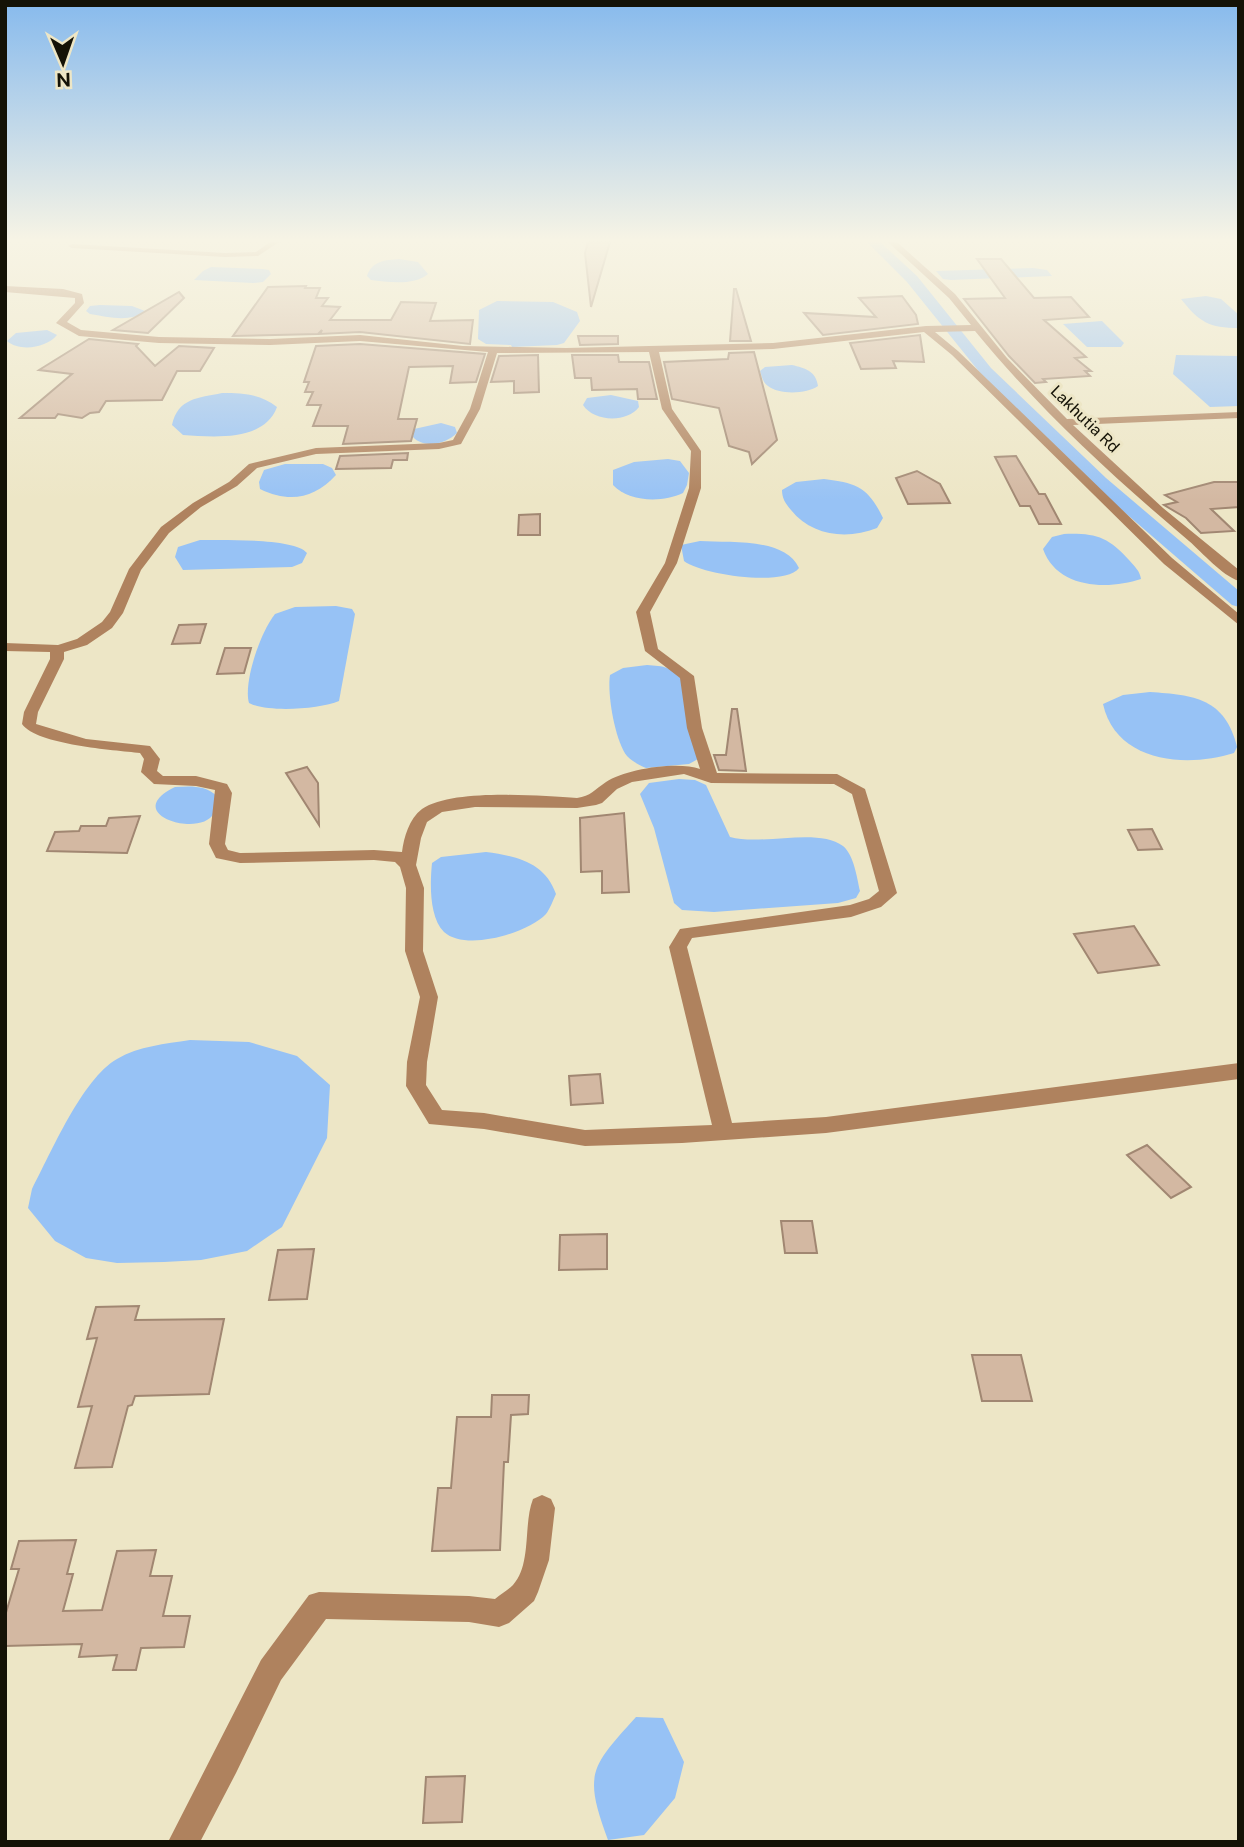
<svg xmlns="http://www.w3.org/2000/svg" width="1244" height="1847" viewBox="0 0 1244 1847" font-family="'Public Sans',sans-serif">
<rect width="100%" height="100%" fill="#ede6c6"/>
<g fill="#97c2f5">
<path d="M399,259L418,262L428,274C414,286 388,282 371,280L367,276C372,261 385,260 399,259Z"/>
<polygon points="211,267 263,269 269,270 271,274 263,282 253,283 194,280 203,271"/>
<polygon points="1033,268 1047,270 1052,276 951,280 943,279 936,271"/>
<path d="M1206,296L1221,299L1239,315V328C1209,328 1199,322 1181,299Z"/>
<polygon points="497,301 553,302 577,312 580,321 564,343 557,345 512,347 511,345 486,344 478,339 479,310"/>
<path d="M100,305L132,306L145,311C131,323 108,317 90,314L86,311L90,306Z"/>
<polygon points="1102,321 1124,343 1121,347 1087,347 1063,324"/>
<path d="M47,330L57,335C47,348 19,352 7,341L16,333Z"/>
<polygon points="1176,355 1239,356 1239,406 1210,407 1173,374"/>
<path d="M792,365C805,368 816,371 818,386C807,394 779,395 768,386C763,383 762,377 760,371L765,367Z"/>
<path d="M222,393C243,393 260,394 277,407C264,442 214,437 183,435L172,425C178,398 198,398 222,393Z"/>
<path d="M611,395L638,401L639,407C627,423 594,422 583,405L587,398Z"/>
<path d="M441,423L455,427L457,433C446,444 424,449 413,437L414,429Z"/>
<path d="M668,459L680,461L689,473L687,485L683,493C662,503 629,502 613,485V470L634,462Z"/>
<path d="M285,464H323L332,468L336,475C314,499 289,503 260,489L259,482L264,470Z"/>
<path d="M824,479C857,483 868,487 883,518L877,528C847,540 812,536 791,510C785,503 782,498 782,490L796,482Z"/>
<path d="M1064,534C1096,533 1108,537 1129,560C1135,567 1140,571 1141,579C1108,590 1057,589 1043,549L1052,537Z"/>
<path d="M200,540C221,540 296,538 307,553L302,563L292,567L183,570L175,557L178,547Z"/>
<path d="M700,541C729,543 785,537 799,568C785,587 702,575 684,561L681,545Z"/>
<path d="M336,606L352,609L355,614L339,701C320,709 268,713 249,703C243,682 261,631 275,614L295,607Z"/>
<path d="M647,665C663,666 674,667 683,682L698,759L689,764L646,768C639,765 633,762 627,756C615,741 607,694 610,675L623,668Z"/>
<path d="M1150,692C1194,695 1225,698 1237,747L1234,753C1187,768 1116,763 1103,704L1123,695Z"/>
<path d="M679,779L695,780L706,785L730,837C762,846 818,827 843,846C854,855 857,878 860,891L856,898L838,903L714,912L682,910L674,903L654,828L640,794L649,783Z"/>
<path d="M175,787C191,786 205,785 217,796C216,801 216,809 214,813C201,839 119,814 175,787Z"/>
<path d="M486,852C516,856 545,862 556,894C553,900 550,909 546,914C528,933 466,952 444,932C429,917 430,883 432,863L441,857Z"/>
<path d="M190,1040L249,1042L297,1056L330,1085L327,1138L282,1227L247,1251L201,1260L164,1262L117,1263L86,1258L55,1241L28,1208L32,1189C51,1153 82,1079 117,1059C139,1046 165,1044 190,1040Z"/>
<path d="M636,1717L663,1718L684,1762L675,1798L644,1835L608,1840C583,1773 591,1767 636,1717Z"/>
</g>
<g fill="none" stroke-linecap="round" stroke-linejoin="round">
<polygon fill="#97c2f5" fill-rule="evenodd" points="867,242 880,242 917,276 991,368 1106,478 1239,591 1239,607 1232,605 1094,486 981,374 907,282"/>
</g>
<g fill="#d3b8a2" stroke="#a18772" stroke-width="2">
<polygon points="588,242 610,242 591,307 585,253"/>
<polygon points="977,259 1001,259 1034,298 1071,297 1089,317 1044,320 1086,357 1075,358 1091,371 1085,371 1090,376 1043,379 1046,382 1035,383 1009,356 964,299 1005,298"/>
<polygon points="306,286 305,288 320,288 316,298 328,298 322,306 340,307 330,320 391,320 401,302 436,303 430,321 473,320 470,344 360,332 320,334 322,330 318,334 233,336 268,287"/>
<polygon points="734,289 736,289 751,341 730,341"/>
<polygon points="179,292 184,298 148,333 113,330"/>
<polygon points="902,296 916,315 918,324 823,335 804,313 876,317 859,298"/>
<polygon points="920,335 924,362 893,361 896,368 861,369 850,343"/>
<polygon points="578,336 618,336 618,344 580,345"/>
<polygon points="89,339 138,344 136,346 155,366 179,346 214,348 200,371 177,371 162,400 106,401 99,412 90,413 82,418 58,414 55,418 20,418 72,374 39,370"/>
<polygon points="360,344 485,354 476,382 450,383 453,366 409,367 398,419 417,419 411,441 343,444 348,426 313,426 321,405 307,405 313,392 305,392 309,382 304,382 316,346"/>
<polygon points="754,352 777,440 752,464 749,452 729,446 719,408 672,399 664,362 728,359 729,353"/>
<polygon points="538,355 539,392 514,393 514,381 491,382 499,356"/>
<polygon points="572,355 618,355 619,362 649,362 657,399 638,399 637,389 592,390 591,378 575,378"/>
<polygon points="408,453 407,460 393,460 391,468 336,469 340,456"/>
<polygon points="1016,456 1039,494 1045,494 1061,524 1039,524 1030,506 1020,506 995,457"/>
<polygon points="917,471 940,484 950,503 908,504 896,478"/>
<polygon points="1214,482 1239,482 1239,507 1211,509 1234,531 1201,533 1186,518 1164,505 1177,502 1165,495"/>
<polygon points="540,514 540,535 518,535 519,515"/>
<polygon points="206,624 200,643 172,644 179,625"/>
<polygon points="225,648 251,648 244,673 217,674"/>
<polygon points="732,709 737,709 746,771 719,770 714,755 726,755"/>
<polygon points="307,767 318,783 319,825 286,773"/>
<polygon points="624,813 629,892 602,893 602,871 581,872 580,818"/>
<polygon points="140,816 127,853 47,851 55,832 79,831 81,826 106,826 109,818"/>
<polygon points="1152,829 1162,849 1138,850 1128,830"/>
<polygon points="1134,926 1159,965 1098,973 1074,934"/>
<polygon points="600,1074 603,1103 571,1105 569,1076"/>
<polygon points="1147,1145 1191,1187 1171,1198 1127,1155"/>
<polygon points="781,1221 812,1221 817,1253 785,1253"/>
<polygon points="607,1234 607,1269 559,1270 560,1235"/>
<polygon points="314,1249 307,1299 269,1300 278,1250"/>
<polygon points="139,1306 135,1320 224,1319 209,1394 135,1396 132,1405 128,1406 112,1467 75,1468 92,1406 78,1407 97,1338 87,1339 96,1307"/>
<polygon points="972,1355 1021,1355 1032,1401 982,1401"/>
<polygon points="492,1395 529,1395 528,1414 511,1415 508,1462 504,1462 500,1550 432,1551 438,1488 451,1488 457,1417 491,1417"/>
<polygon points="76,1540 67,1574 73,1574 63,1611 102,1610 117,1551 156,1550 150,1576 172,1576 163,1616 190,1616 184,1647 141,1648 136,1670 113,1670 117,1655 79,1657 82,1644 5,1646 5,1616 19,1569 11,1569 19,1541"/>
<polygon points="465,1776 462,1822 423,1823 426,1777"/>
</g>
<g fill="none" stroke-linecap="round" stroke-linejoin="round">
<g fill="#af825e" fill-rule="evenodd">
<polygon points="270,242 279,242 258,256 225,257 72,248 68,246 72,244 225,253 256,252"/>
<path d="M888,242H897L955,294L1007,358L1067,419L1239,412V418L1073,425L1163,508L1239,570V581C1221,575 1203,553 1189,541C1113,477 1038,408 975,331L935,332L958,351L1172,558L1239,614V625L1164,564L952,355L924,332L773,349L659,352L672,409L701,451V488L677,563L650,612L658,649L694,676L702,728L717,773L837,774L865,789L897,893L881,907L851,917L692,938L687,947L732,1123L826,1117L1239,1063V1079L826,1133L682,1143L585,1146L484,1129L429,1124L406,1086L407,1062L420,997L405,951L406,888L400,867L395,862L374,860L240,863L216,858L209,844L215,790L196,786L154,784L141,772L144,759L140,753C114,750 37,745 22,724L24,712L50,659V652L5,651V643L58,645L77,639L102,622L110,612L129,569L161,527L193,503L229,482L249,464L316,448L439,443L453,440L470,409L488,352L360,341L270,345L159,343L79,336L56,323L75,303V298L5,292V286L63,289L82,294L84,303L67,322L81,330L159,337L270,339L360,335L463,346L566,348L773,343L926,326L971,325L949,298ZM649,352L662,409L691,451L689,488L665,563L636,612L645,651L680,678L687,728L700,769C677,761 626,769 606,782C594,790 591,796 577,798C539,796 454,788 422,809C409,819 404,837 402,852L374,850L240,853L228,850L225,844L232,793L227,784L196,776H163L157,771L160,759L150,746L86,739L36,724L38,712L64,659V652L87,645L112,628L123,613L141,570L169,533L201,507L237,486L257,468L316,454L439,449L461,444L480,409L497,353ZM684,774L711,783L834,784L852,794L879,891L869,899L850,905L680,929L669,947L712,1125L585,1130L484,1113L442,1110L426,1085L427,1062L438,997L423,951L424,888L416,865L421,838L427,822L442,812L475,807L577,808L596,805L602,803L617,789L632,782Z"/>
<path d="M542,1495L551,1499L555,1508L549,1560L538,1592L534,1601L509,1623L499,1627L469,1622L326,1619L281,1680L236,1773L200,1842H168L261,1660L309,1595L319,1592L469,1596L495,1599C501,1594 508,1590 513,1585C532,1564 523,1524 533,1499Z"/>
</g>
</g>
<linearGradient id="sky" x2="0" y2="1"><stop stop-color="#87baed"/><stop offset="0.48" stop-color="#f7f4e5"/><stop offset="1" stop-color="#f7f4e5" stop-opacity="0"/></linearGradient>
<rect width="1244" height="501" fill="url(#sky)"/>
<g text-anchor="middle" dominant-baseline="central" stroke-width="6" stroke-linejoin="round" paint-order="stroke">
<g font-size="16" fill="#141206" stroke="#ede6c6">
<text transform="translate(1085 419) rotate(44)">Lakhutia Rd</text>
</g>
</g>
<rect width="1244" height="1847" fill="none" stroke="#141206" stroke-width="14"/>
<g transform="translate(63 63) rotate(178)" stroke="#ede6c6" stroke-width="5" paint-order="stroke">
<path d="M0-5L12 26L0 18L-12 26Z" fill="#141206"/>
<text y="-10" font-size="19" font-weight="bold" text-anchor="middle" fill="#141206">N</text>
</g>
</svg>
